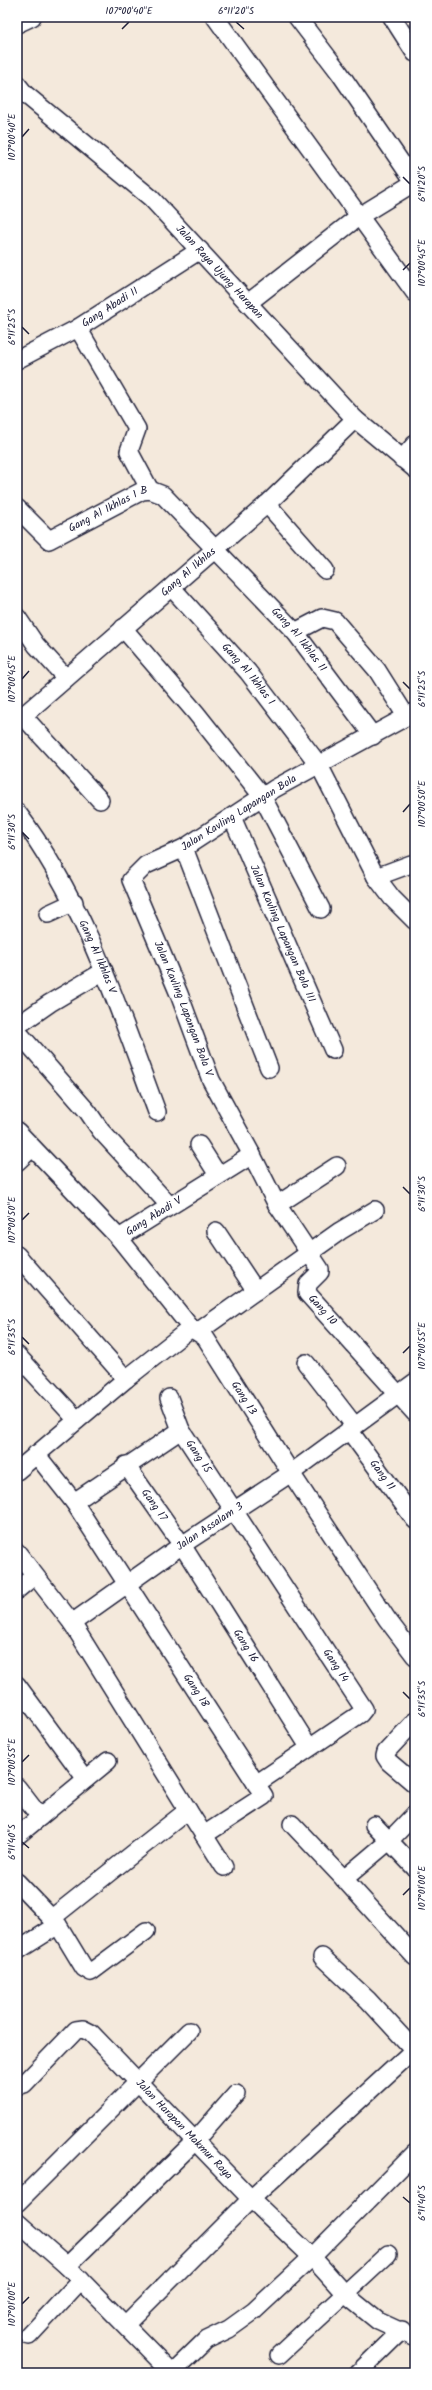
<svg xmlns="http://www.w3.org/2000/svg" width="432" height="2390" viewBox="0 0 432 2390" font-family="Kalam,sans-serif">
<rect width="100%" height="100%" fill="#f4e9dc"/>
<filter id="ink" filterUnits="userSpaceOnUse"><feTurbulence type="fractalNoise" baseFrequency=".025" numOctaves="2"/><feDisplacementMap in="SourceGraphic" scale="8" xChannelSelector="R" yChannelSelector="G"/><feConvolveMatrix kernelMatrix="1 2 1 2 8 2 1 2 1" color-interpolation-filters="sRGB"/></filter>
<g filter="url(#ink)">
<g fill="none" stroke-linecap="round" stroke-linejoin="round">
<g stroke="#22223b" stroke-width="20">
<g id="minor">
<polyline points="215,17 415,293"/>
<polyline points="297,17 339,72 415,183"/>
<polyline points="392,17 415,53"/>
<polyline points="17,24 32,17"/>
<path id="s1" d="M17,84L25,94L151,198L355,419L415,469"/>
<polyline points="248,303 358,217 415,182"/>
<polyline points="78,328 137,429 129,451 150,490"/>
<path id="s2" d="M17,360L78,328L200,250"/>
<polyline points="402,459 415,444"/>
<polyline points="267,504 325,570"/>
<path id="s3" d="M17,508L49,540L142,491L150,490L163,495L295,632L373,736"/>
<path id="s4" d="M172,588L248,672L319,765L376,877L411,864"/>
<polyline points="17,617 36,645 66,678"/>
<polyline points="123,628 196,713 262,796 321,909"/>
<polyline points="295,632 322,618 335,621 377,670 406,716"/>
<path id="s5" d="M415,712L274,789L184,848L146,865L131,880L179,994L211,1080L252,1155L276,1203L320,1269V1272L308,1284L307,1293L415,1413"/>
<polyline points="23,716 100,800"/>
<path id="s6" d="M17,721L267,504L355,419"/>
<path id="s7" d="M17,812C85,903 118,1007 157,1112"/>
<path id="s8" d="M232,817L333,1050"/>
<polyline points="184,848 269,1068"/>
<polyline points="376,877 392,898 415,921"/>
<polyline points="48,914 74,902"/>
<polyline points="17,1026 50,1003 104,971"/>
<polyline points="17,1031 88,1112 101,1131 170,1206"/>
<polyline points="17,1131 119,1238 191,1328"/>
<polyline points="199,1145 218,1175"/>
<polyline points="17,1162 32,1148"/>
<polyline points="277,1205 337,1166"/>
<polyline points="216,1231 256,1291"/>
<path id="s9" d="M119,1238L252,1155"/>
<polyline points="17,1255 126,1379"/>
<path id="s10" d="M191,1328L205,1337L291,1473L387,1619L415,1656"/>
<polyline points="199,1331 340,1231 375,1210"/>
<polyline points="17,1355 77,1420"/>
<polyline points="306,1363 354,1425"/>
<path id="s11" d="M169,1398L181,1430L364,1709L360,1714L256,1784"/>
<path id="s12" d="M349,1430L415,1520"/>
<path id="s13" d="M36,1454L74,1502L264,1796L204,1835"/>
<path id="s14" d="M126,1465L182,1545L309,1747"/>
<polyline points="17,1471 126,1379 191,1328"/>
<polyline points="74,1502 181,1430"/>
<path id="s15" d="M17,1552L72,1623L182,1545L291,1473L415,1382"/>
<polyline points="17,1590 34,1576"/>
<polyline points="17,1685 86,1779"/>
<polyline points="415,1721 386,1752 385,1756 389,1762 415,1784"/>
<polyline points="17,1787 40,1817"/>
<polyline points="188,1810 224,1867"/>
<polyline points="415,1814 389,1841 344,1879 415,1957"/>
<polyline points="292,1824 344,1879"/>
<polyline points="374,1825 415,1868"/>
<polyline points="17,1836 108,1761"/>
<polyline points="17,1882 58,1925 84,1968 91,1972 146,1931"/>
<polyline points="52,1918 188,1810 72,1623"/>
<polyline points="17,1951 58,1925"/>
<polyline points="322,1957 368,2000 415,2051"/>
<path id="s16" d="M17,2085L24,2084L76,2030L83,2029L91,2033L251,2199L312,2257L346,2295L378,2321L415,2338"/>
<polyline points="17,2203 189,2031"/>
<polyline points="17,2222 67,2266 172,2373"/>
<polyline points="67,2266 194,2142 236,2094"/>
<polyline points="126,2324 251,2199 415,2049"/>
<polyline points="29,2336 81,2280"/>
<polyline points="279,2355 388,2254"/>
<polyline points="172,2373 206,2340 229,2329 254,2311 312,2257 415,2153"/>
<polyline points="358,2373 402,2330"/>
</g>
</g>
<use href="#minor" stroke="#fff" stroke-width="17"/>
</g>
</g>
<path fill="none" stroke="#22223b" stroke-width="1.5" d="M236,22L244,29M122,29L129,22M22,137L29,129M403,177L410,184M403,270L410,263M22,327L29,334M22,679L29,671M403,682L410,689M403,812L410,804M22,832L29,839M403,1187L410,1194M22,1220L29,1213M22,1337L29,1344M403,1353L410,1346M403,1692L410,1699M22,1762L29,1755M22,1842L29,1848M403,1895L410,1888M403,2197L410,2203M22,2304L29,2297"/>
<g text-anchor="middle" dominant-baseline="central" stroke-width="3" stroke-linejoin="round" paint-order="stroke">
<g font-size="11" fill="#22223b" stroke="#fff">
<text stroke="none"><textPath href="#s1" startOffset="277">Jalan Raya Ujung Harapan</textPath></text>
<text stroke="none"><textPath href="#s2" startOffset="107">Gang Abadi II</textPath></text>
<text stroke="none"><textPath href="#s3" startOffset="112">Gang Al Ikhlas I B</textPath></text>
<text stroke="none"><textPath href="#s6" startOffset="227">Gang Al Ikhlas</textPath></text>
<text stroke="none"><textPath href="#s3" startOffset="371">Gang Al Ikhlas II</textPath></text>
<text stroke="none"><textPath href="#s4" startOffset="115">Gang Al Ikhlas I</textPath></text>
<text transform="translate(239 813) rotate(-32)">Jalan Kavling Lapangan Bola</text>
<text stroke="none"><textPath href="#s8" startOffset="127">Jalan Kavling Lapangan Bola III</textPath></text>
<text stroke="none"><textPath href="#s7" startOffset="166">Gang Al Ikhlas V</textPath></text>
<text stroke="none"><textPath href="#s5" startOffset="470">Jalan Kavling Lapangan Bola V</textPath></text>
<text stroke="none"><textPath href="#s9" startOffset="41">Gang Abadi V</textPath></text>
<text stroke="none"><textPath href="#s5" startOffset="817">Gang 10</textPath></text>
<text stroke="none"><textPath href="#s10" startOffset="89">Gang 13</textPath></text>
<text stroke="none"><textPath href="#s11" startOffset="66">Gang 15</textPath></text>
<text stroke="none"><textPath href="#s12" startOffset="56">Gang 11</textPath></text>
<text stroke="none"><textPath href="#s14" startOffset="49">Gang 17</textPath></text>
<text stroke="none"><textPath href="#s15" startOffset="258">Jalan Assalam 3</textPath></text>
<text stroke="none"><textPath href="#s14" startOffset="217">Gang 16</textPath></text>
<text stroke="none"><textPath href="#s11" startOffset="316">Gang 14</textPath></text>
<text stroke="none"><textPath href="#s13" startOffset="286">Gang 18</textPath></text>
<text stroke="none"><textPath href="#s16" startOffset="232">Jalan Harapan Makmur Raya</textPath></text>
</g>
</g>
<rect width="432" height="2390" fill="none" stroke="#fff" stroke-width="44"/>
<rect x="22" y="22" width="388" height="2346" fill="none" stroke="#22223b" stroke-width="1.5"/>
<g font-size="10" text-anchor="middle" fill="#22223b">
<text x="129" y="14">107°00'40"E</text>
<text x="236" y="14">6°11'20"S</text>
<text transform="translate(11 137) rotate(-90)" y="4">107°00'40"E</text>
<text transform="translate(421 184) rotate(-90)" y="4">6°11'20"S</text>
<text transform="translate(421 263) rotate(-90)" y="4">107°00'45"E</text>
<text transform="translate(11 327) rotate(-90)" y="4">6°11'25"S</text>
<text transform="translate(11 679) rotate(-90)" y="4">107°00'45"E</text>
<text transform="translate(421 689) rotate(-90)" y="4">6°11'25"S</text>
<text transform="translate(421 804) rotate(-90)" y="4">107°00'50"E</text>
<text transform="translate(11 832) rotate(-90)" y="4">6°11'30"S</text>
<text transform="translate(421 1194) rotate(-90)" y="4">6°11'30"S</text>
<text transform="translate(11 1220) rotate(-90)" y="4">107°00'50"E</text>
<text transform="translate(11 1337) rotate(-90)" y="4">6°11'35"S</text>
<text transform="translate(421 1346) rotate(-90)" y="4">107°00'55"E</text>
<text transform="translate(421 1699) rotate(-90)" y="4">6°11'35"S</text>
<text transform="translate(11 1762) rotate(-90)" y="4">107°00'55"E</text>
<text transform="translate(11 1842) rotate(-90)" y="4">6°11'40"S</text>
<text transform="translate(421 1888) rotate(-90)" y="4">107°01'00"E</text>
<text transform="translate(421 2203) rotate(-90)" y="4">6°11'40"S</text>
<text transform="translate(11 2304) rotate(-90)" y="4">107°01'00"E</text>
</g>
</svg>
